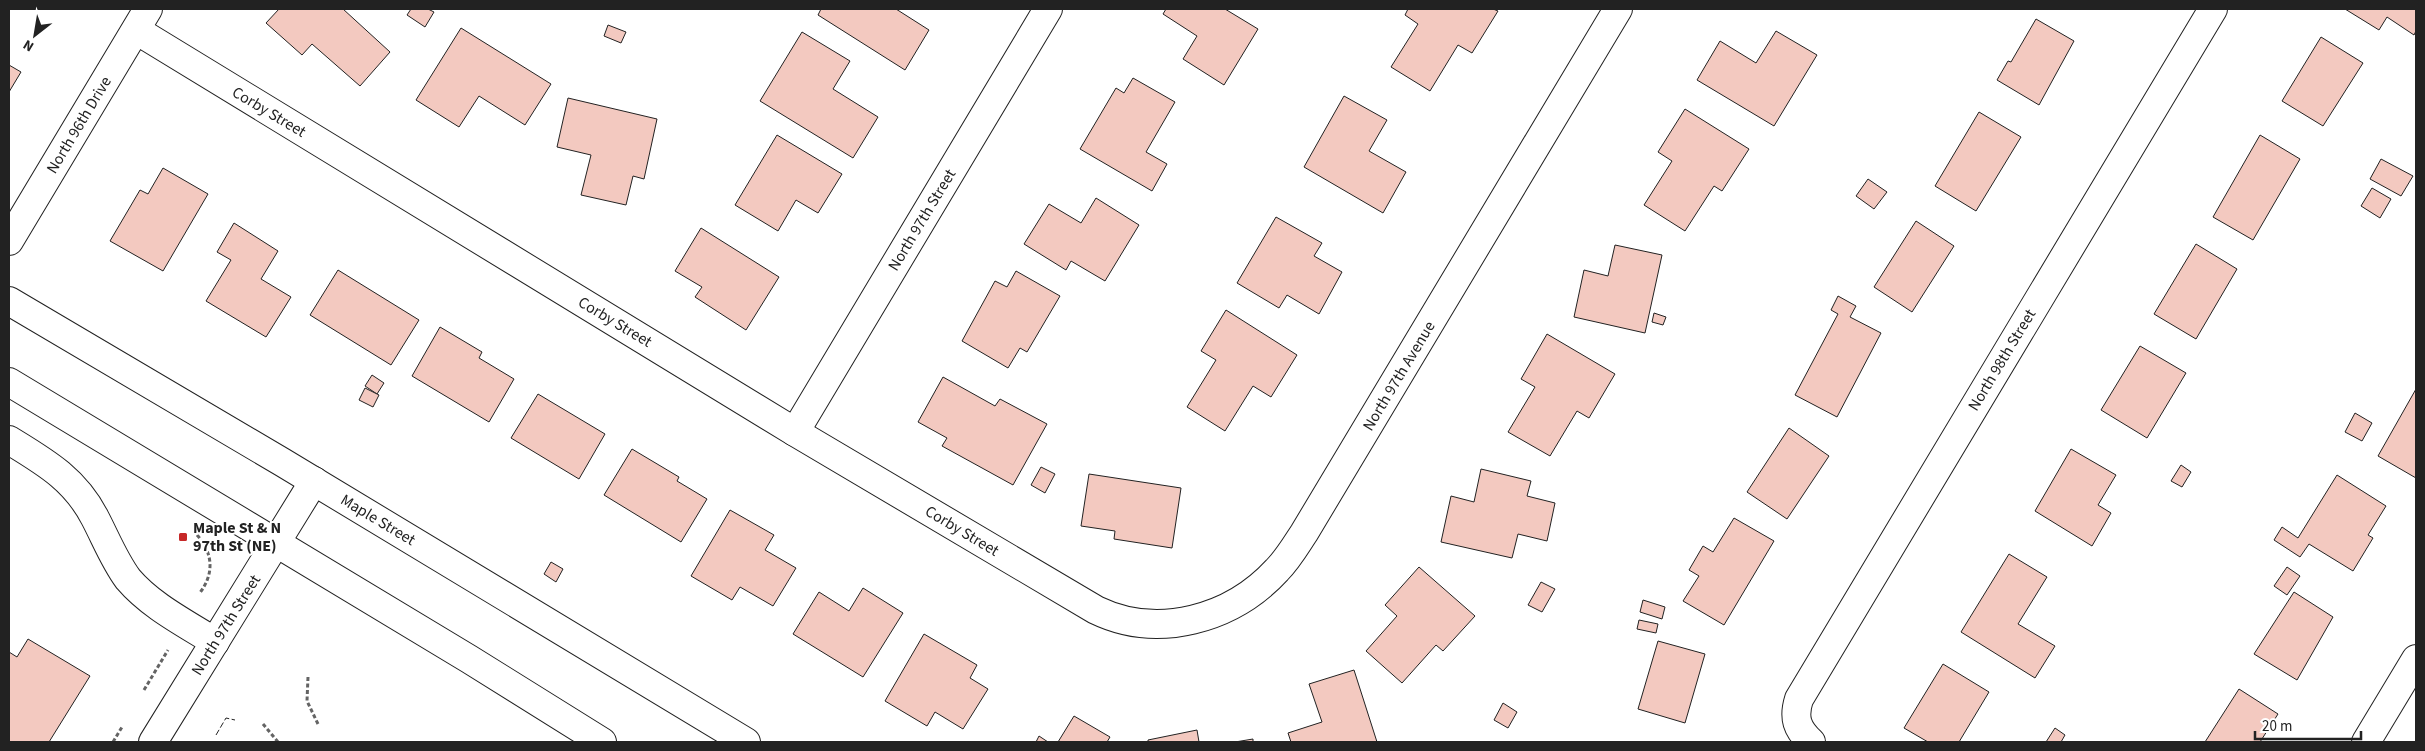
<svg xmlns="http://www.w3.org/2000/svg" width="2425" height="751" viewBox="0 0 2425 751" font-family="'Source Sans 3',sans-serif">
<rect width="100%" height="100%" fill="#fff"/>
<g fill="#f3c9c0" stroke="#222">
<polygon points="279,9 343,9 390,52 360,86 312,44 302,55 266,23"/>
<polygon points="411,9 428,9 434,12 425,27 407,15"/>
<polygon points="821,9 896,9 929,30 905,70 818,15"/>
<polygon points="1166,9 1225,9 1258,29 1224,85 1183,59 1197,36 1163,14"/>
<polygon points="1408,9 1493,9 1498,11 1472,53 1458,45 1430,91 1391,67 1418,24 1405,15"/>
<polygon points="2345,9 2416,9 2416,31 2414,35 2387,17 2379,30"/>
<polygon points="2036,19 2074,41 2039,105 1997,80 2008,61 2011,62"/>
<polygon points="608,25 626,32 621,43 604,36"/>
<polygon points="461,28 551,84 525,125 479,96 459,127 416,100"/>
<polygon points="1776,31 1817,55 1774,126 1697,80 1720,41 1756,63"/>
<polygon points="802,32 850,61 833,89 878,117 853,158 760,101"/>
<polygon points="2321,37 2363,63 2323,126 2282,101"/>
<polygon points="9,65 21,72 9,92"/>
<polygon points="1133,78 1175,102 1146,152 1167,164 1152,191 1080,149 1116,88 1124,93"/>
<polygon points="1344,96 1387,120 1369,151 1406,172 1383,213 1304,167"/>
<polygon points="568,98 657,119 644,179 633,176 626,205 581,195 591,155 557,147"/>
<polygon points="1685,109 1749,149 1722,191 1714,186 1685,231 1644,205 1672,161 1658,152"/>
<polygon points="1979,112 2021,137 1976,211 1935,186"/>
<polygon points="777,135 842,174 818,213 796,200 778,231 735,205"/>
<polygon points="2260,135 2300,159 2253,240 2213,217"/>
<polygon points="2381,159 2413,176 2401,196 2370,179"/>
<polygon points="163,168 208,194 163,271 110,241 140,190 148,194"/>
<polygon points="1868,179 1887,192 1874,209 1856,196"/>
<polygon points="2372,188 2391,199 2380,218 2361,206"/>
<polygon points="1096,198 1139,225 1105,281 1071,261 1066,270 1024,244 1049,204 1081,223"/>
<polygon points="1276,217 1322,243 1314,256 1342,272 1319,314 1287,295 1279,308 1237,283"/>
<polygon points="1916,221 1954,246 1912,312 1874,287"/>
<polygon points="234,223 278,251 261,279 291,297 266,337 206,301 231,260 217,252"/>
<polygon points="701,228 779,277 746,330 695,297 702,287 675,271"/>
<polygon points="2196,244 2237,269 2196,339 2154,314"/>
<polygon points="1615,245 1662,255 1645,333 1574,317 1584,270 1608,276"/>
<polygon points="338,270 419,320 391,365 310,315"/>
<polygon points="1016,271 1060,296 1027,352 1020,348 1008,368 962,341 995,281 1007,287"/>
<polygon points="1838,296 1856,306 1850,317 1881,333 1837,417 1795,395 1838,314 1831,310"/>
<polygon points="1226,310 1297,355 1271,397 1253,386 1225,431 1187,407 1216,360 1201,351"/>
<polygon points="1654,313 1666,317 1663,325 1652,322"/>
<polygon points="440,327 482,352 479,358 514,379 489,422 412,376"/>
<polygon points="1547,334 1615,374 1589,418 1577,411 1550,456 1508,432 1535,387 1521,379"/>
<polygon points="2140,346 2186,373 2147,438 2101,410"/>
<polygon points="372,375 384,383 377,394 365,386"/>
<polygon points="943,377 995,406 1000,399 1047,424 1013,485 942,446 947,438 918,422"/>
<polygon points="365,388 379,395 373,407 359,400"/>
<polygon points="2416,389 2416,478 2378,456"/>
<polygon points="538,394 605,434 579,479 511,438"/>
<polygon points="2355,413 2372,423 2362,441 2345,432"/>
<polygon points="1789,428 1829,456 1787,519 1747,492"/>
<polygon points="632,449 679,477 677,481 707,499 681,542 604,495"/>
<polygon points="2071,449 2116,475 2098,505 2111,513 2092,546 2035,511"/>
<polygon points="2181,465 2191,472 2182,487 2171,481"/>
<polygon points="1041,467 1055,474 1045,493 1031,485"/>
<polygon points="1481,469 1531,481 1527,496 1555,503 1547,541 1518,534 1512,558 1441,542 1451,496 1474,502"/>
<polygon points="1089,474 1181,488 1172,548 1114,539 1115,531 1081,526"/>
<polygon points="2337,475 2386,506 2368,535 2373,538 2353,571 2309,544 2300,557 2274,540 2282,527 2298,538"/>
<polygon points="730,510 774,535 765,550 796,568 773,606 740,587 732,600 691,576"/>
<polygon points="1734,518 1774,541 1724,625 1683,601 1699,576 1689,570 1703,546 1713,552"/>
<polygon points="2009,554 2047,577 2018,624 2055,646 2035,678 1961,632"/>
<polygon points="551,562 563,569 556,582 544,574"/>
<polygon points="1419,567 1475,616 1443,651 1436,645 1402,683 1366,651 1397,616 1385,605"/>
<polygon points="2287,567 2300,576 2287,595 2274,586"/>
<polygon points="1541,582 1555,589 1542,612 1528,605"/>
<polygon points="863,588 903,613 863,677 793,634 819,592 849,611"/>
<polygon points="2294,592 2333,617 2297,680 2254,654"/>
<polygon points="1643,600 1665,607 1662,619 1640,612"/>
<polygon points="1639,620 1658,624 1656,633 1637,629"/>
<polygon points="924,634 977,665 970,678 988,689 963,729 935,712 927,726 885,701"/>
<polygon points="28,639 90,676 49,742 9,742 9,652 17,657"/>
<polygon points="1658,641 1705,654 1685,723 1638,709"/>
<polygon points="1943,664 1989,692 1959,742 1928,742 1904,728"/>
<polygon points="1354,670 1377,742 1291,742 1288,733 1322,722 1309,684"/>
<polygon points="2239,689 2278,714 2260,742 2205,742"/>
<polygon points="1503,703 1517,712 1508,728 1494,720"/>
<polygon points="1074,716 1110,737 1107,742 1058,742"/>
<polygon points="2055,728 2065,735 2061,742 2046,742"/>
<polygon points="1197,730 1199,742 1148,742 1148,740"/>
<polygon points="1039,736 1048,742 1036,742"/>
<polygon points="1253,739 1253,742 1235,742"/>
</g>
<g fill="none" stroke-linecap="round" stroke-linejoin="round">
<g stroke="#222" stroke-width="30">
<g id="street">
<path d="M136,30L795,432L1096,610C1158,640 1232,619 1277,570C1288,559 1296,545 1304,533L1618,9"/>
<polyline points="9,241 148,9"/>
<polyline points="795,432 1048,9"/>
<path d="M9,440C45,462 75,479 95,518C106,539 114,560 128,579C151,606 185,623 215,642"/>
<polyline points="153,742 314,481"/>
<path d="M1811,742C1797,729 1793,718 1799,699L2213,9"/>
<polyline points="2366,742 2416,659"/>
</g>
</g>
<g stroke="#222" stroke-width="30">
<g id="primary">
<polyline points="9,301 282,462 746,742"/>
<polyline points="9,382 469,659 602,742"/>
</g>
</g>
<g stroke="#646464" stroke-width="3" stroke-dasharray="4 2.5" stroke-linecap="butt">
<path d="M197,535C214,554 214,575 199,594"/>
<polyline points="308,677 307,701 318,724"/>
<polyline points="144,690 168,650"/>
<polyline points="263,724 278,742"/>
<polyline points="113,742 122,727"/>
</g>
<use href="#street" stroke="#fff" stroke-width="28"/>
<use href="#primary" stroke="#fff" stroke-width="28"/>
<polyline stroke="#222" stroke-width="1" stroke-dasharray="6 2.5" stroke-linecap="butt" points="216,735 226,718 235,720"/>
</g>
<rect fill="#c62828" stroke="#fff" stroke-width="2" x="178" y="532" width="10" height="10" rx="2.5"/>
<g text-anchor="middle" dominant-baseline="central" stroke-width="4" stroke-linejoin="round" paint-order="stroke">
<g font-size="16" fill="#222" stroke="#fff">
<text transform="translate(269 112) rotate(31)">Corby Street</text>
<text transform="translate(79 125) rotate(-59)">North 96th Drive</text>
<text transform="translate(922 220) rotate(-59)">North 97th Street</text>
<text transform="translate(615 322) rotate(31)">Corby Street</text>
<text transform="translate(2002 360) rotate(-59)">North 98th Street</text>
<text transform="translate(1399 376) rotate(-59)">North 97th Avenue</text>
<text transform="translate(378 520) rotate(31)">Maple Street</text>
<text transform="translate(962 531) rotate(31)">Corby Street</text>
<text transform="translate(226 625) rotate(-58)">North 97th Street</text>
</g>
<g font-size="16" font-weight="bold" fill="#222" stroke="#fff" text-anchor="start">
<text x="193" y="528">Maple St &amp; N<tspan x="193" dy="18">97th St (NE)</tspan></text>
</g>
</g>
<rect width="2425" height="751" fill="none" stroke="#222222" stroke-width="20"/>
<g transform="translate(35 35) rotate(211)" stroke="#ffffff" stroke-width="4" paint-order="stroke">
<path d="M0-4L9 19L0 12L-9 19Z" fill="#222222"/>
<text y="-8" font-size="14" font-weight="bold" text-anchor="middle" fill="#222222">N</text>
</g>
<path d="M2255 731v8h106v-8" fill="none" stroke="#222222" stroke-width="2.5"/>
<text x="2262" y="731" font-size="15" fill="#222222" stroke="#ffffff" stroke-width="4" paint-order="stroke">20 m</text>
</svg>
